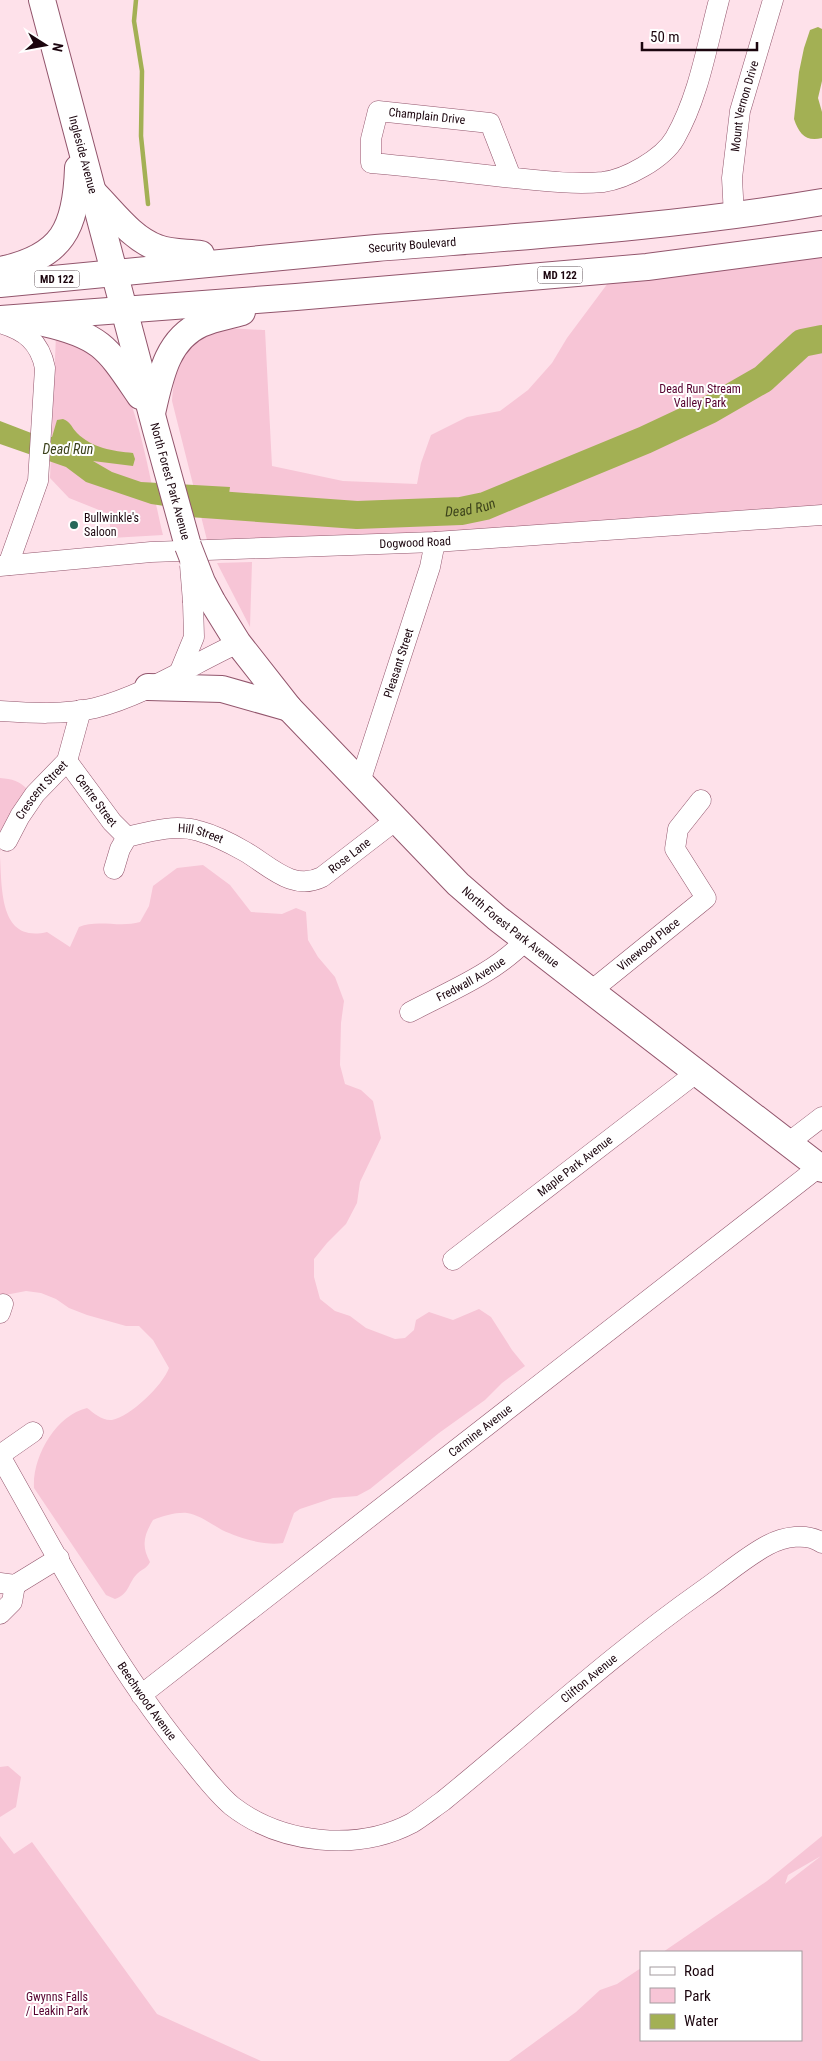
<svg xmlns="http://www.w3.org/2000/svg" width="822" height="2061" viewBox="0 0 822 2061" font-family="'Roboto Condensed',sans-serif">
<rect width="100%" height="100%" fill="#fee1ea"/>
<g fill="#f7c5d6" fill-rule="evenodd">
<path d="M822,255V509L367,537L207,540L172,401C174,374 180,339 210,329C220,326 253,330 265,330L272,466L343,481L417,484L421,463L431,435L467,417L500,411L528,390L552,363L567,338L608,283L750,267Z"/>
<path d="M56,335C77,345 99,352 115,370C138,399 153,496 163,535L111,538L109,514L69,498L50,478Z"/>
<polygon points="252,562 250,627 217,563"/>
<path d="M0,778C12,779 20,781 28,790L6,824L0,852Z"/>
<path d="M0,857C2,891 0,943 47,932L70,947L79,927C97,919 120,928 140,922L149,906L153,886L177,868L203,865L230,885L251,912L282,914L296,908L306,912L308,940L318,957L335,977L344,1001L341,1023L340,1065L345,1084L361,1090L373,1101L381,1138L360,1182L357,1203L346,1224L327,1243L314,1259V1277L320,1299L335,1311L350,1316L366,1328L395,1339L405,1338L414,1330L416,1320L429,1312L453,1320L479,1309L491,1317L512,1350L525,1366L502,1383L485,1400L439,1433L370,1489L357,1496L333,1498L300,1509L294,1513L283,1543C264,1546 239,1538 222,1530C211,1524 200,1515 187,1513C177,1512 163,1516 153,1520C144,1535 141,1546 150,1562C147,1568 144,1568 138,1573C128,1582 130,1594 115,1599L106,1595L34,1488C32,1457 56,1415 87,1408C94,1413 102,1421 112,1420C130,1417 163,1385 169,1368L153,1340L139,1326H126L87,1315L69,1308L56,1299L41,1293L26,1291L0,1296Z"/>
<polygon points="8,1766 21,1777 16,1807 0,1817 0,1767"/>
<polygon points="0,1836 14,1854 32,1842 157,2014 261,2061 0,2061"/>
<path d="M822,1836V2061H509L576,2012L600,1990L617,1984L641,1968V2040H801V1952H663L767,1881ZM821,1856L785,1884L788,1875Z"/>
</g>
<g fill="#a3b054">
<path d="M818,27L822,29V81L818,98L822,112V138C806,142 799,134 794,119L799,72L804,48L810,30Z"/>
<path d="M63,419C71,422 72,428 77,433C92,448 113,451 133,453L135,459L133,466L93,461L112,472L141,482L230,487L226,515L151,504L86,482L66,467L0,444V421L39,436L52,437L57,420Z"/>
</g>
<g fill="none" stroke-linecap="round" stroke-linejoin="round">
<polyline stroke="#a3b054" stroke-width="4.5" points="136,0 134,21 142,71 141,136 148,204"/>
<path stroke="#a3b054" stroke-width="28" id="s1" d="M190,503L357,515L461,511L485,506L645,440L709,410L763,379L802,343L822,339"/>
<g stroke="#92556c" stroke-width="21">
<g id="minor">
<path d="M511,177L490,123L378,111L371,139V163C416,167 460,172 504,177C536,180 570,185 603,182C626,179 663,159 675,138C699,96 707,45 719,0"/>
<path id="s2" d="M734,216L732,178L740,111L773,0"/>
<path d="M0,323C25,330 40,342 45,368L38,481L8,565"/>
<path id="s3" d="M0,566L151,552L435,542L822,515"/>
<polyline points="180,671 194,637 193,602"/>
<path d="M0,711C30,713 65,715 95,708C143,696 193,664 238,643"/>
<path id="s4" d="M67,761L112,822L127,837"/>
<path id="s5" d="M360,782L430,567L435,542"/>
<path id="s6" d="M7,841L20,816L35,794L67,761L81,710"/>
<path id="s7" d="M114,869L120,849L127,837C151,831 175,824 199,831C214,835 230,843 244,851C269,865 292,892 322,877L396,820"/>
<path id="s8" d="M591,991L706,898L675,849L678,829L701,800"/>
<path id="s9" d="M410,1012C450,991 495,973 526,940"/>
<polyline points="788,1143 822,1117"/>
<path id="s10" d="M453,1260L696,1073"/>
<polyline points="0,1313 3,1304"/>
<polyline points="0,1455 33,1432"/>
<path id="s11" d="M0,1456C57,1556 110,1660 182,1749C198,1768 213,1790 232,1806C281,1844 357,1852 412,1823C422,1817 433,1808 443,1801C529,1731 611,1655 702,1591C724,1576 745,1557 768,1545C783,1537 807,1532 822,1543"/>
<polyline points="0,1583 15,1585 59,1558"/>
<polyline points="0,1614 12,1602 15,1585"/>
<path id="s12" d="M141,1695L819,1167"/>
</g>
</g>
<g stroke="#92556c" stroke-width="28">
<g id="major">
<path id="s13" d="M42,0L156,430L188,546"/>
<path d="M94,193C113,212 132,239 158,248C171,253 187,252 201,254"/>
<path d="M0,270C63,257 76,228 78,168"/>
<path id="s14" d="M0,284C126,273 251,259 376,248C525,236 675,227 822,202"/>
<polyline points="0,319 296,297 647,267 822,244"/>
<path d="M44,323C102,336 108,349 140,396"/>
<path d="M152,413C160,379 166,340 201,324C214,318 229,316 242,312"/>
<path id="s15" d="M212,601L238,643L289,708L458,884L497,918L591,991L822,1169"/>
<polyline points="148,687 222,689 289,708"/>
</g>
</g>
<use href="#minor" stroke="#fff" stroke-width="20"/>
<use href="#major" stroke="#fff" stroke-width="26"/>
<g stroke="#92556c" stroke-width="21" stroke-linecap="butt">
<polyline id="minor-bridge" points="190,565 193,602"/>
</g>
<g stroke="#92556c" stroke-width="28" stroke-linecap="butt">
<polyline id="major-bridge" points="188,546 202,582 212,601"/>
</g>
<use href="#minor-bridge" stroke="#fff" stroke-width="20"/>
<use href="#major-bridge" stroke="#fff" stroke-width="26"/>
</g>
<circle fill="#25695a" stroke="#fff" stroke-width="2" cx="74" cy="525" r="5"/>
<g text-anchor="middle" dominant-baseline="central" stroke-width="4" stroke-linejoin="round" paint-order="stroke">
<g fill="#fff" stroke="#5f5056" stroke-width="1">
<rect x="537.5" y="266.5" width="45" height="17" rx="4"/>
<rect x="34.5" y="270.5" width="45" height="17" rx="4"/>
</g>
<g font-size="11" font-weight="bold" fill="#1b050e">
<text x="560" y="275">MD 122</text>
<text x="57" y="279">MD 122</text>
</g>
<g font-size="12" fill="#1b050e" stroke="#fff">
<text stroke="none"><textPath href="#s2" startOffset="111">Mount Vernon Drive</textPath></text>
<text transform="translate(427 116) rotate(6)">Champlain Drive</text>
<text stroke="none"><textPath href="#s13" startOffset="160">Ingleside Avenue</textPath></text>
<text stroke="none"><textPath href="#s14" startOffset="414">Security Boulevard</textPath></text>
<text stroke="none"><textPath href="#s13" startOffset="498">North Forest Park Avenue</textPath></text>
<text stroke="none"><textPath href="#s3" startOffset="416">Dogwood Road</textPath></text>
<text stroke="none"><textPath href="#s5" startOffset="125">Pleasant Street</textPath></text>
<text stroke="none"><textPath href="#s6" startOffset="62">Crescent Street</textPath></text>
<text stroke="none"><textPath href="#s4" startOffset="49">Centre Street</textPath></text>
<text stroke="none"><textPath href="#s7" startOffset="110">Hill Street</textPath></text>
<text stroke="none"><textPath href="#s7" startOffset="279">Rose Lane</textPath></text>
<text stroke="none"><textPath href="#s15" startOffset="444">North Forest Park Avenue</textPath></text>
<text stroke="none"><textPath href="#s8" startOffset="74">Vinewood Place</textPath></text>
<text stroke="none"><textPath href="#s9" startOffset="69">Fredwall Avenue</textPath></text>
<text stroke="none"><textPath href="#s10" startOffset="154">Maple Park Avenue</textPath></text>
<text stroke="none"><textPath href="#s12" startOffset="430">Carmine Avenue</textPath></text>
<text stroke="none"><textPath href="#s11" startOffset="840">Clifton Avenue</textPath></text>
<text stroke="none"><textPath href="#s11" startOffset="286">Beechwood Avenue</textPath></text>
</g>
<g font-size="12" fill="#56022f" stroke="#fff">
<text x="700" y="389">Dead Run Stream<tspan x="700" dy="14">Valley Park</tspan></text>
<text x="57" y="1997">Gwynns Falls<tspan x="57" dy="14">/ Leakin Park</tspan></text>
</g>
<g font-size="12" fill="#1b050e" stroke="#fff" text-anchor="start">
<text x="84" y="518">Bullwinkle's<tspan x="84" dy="14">Saloon</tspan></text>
</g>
<g font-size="14" font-style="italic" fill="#3c421b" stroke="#fff">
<text x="68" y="449">Dead Run</text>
<text stroke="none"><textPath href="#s1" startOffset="281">Dead Run</textPath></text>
</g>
</g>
<rect x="640" y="1951" width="162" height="90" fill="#ffffff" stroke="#a49b9f"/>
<rect x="650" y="1967" width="25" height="8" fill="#ffffff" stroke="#a49b9f"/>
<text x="684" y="1976" font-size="15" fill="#1b050e">Road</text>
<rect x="650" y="1988" width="25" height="15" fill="#f7c5d6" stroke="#a49b9f"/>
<text x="684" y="2001" font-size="15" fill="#1b050e">Park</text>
<rect x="650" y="2014" width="25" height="15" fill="#a3b054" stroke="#a49b9f"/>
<text x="684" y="2026" font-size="15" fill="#1b050e">Water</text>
<g transform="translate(45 45) rotate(101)" stroke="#ffffff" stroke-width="4" paint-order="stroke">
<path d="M0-4L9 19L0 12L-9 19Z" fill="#1b050e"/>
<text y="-8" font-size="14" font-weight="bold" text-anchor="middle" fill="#1b050e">N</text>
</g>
<path d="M642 42v8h115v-8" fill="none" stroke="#1b050e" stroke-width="2.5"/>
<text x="650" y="42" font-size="15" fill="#1b050e" stroke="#ffffff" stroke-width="4" paint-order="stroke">50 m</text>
</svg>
